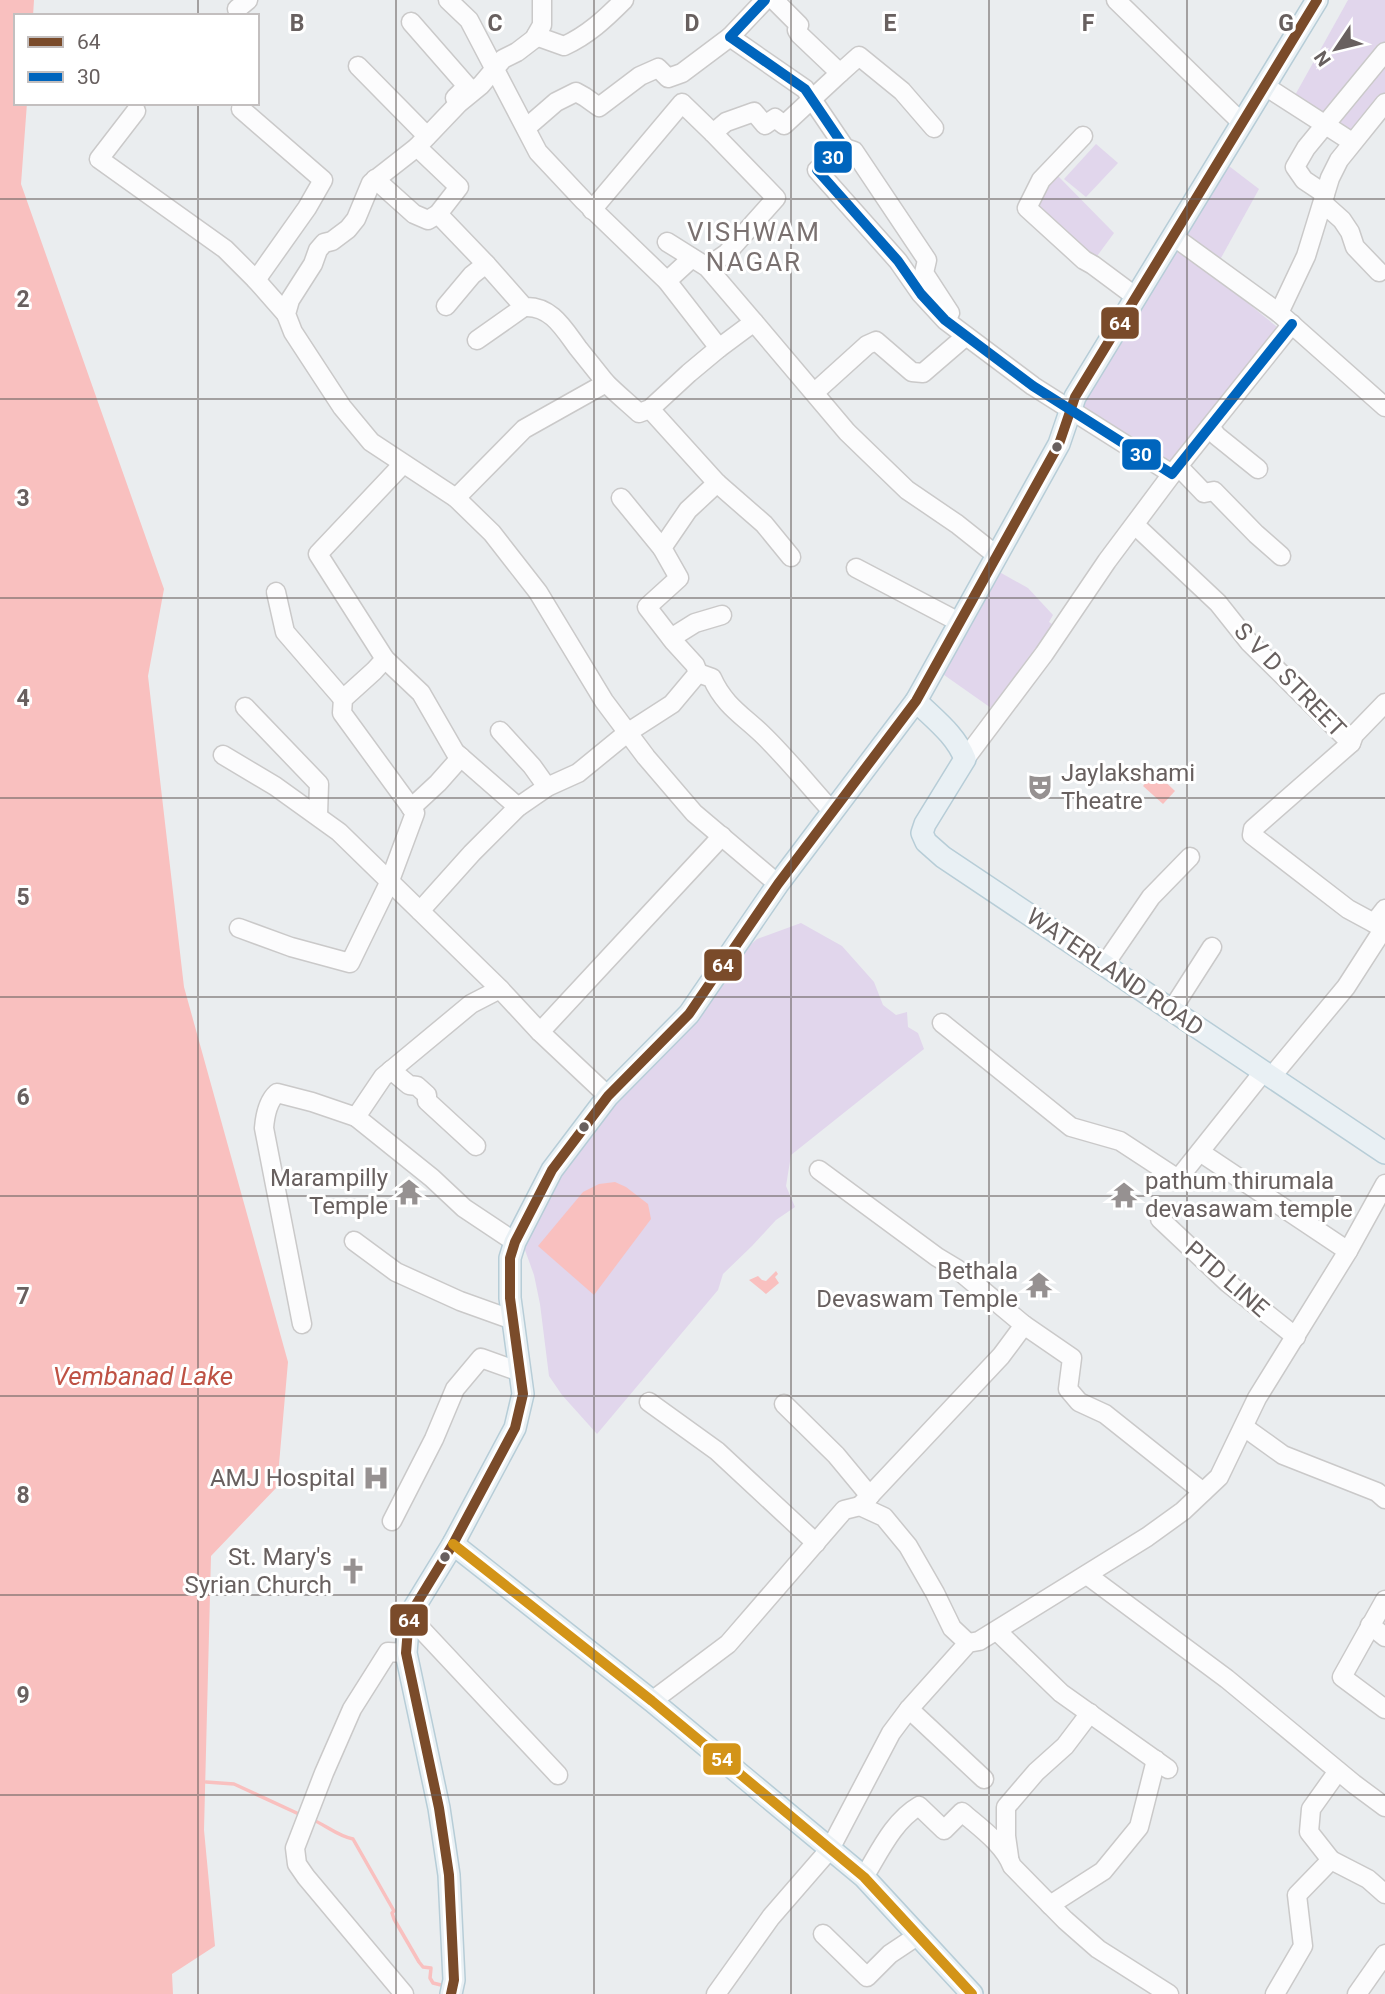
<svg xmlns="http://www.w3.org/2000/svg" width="1385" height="1994" viewBox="0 0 1385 1994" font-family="Roboto,sans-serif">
<rect width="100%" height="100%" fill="#eaedef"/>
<g fill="#e1d6ec">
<polygon points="1348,0 1385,0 1385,93 1350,136 1294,97"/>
<polygon points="1096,144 1118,163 1086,197 1064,179"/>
<polygon points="1221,160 1259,189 1216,267 1175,236"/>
<polygon points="1057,175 1114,233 1092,263 1031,207"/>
<polygon points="1173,242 1282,331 1173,468 1077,403"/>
<polygon points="994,569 1028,588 1053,615 1049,622 1058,628 1001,715 937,670"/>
<polygon points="801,923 842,946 874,982 883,1005 896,1015 907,1012 908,1027 918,1033 924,1049 791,1155 786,1186 795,1207 776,1220 752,1246 723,1274 718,1290 597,1434 562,1395 549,1376 540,1304 534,1275 521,1239 563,1161 719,973 757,939"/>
</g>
<g fill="#f9c0bf">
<polygon points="0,0 34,0 33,16 16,16 16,103 27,103 21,184 164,589 148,676 184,987 288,1362 277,1487 211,1556 204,1830 215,1946 172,1974 173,1994 0,1994"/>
<polygon points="1155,772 1175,791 1163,804 1143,786"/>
<polygon points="615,1182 626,1187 648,1204 651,1219 594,1295 538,1246 583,1192 599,1184"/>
<polygon points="776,1271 778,1274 775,1277 779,1283 766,1294 749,1280 758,1276 762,1280 766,1281"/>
</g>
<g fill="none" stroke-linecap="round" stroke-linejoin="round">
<g stroke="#f9c0bf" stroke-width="3.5">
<polyline points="206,1782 234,1784 301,1815"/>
<path d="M311,1819C326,1825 337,1836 353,1839L394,1911L392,1913L394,1919L419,1962L423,1967L431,1968L430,1978L433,1983L441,1985"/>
</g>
<g stroke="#cac9c9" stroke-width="21">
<g id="minor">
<polyline points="448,0 469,20 538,152 584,201 667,281 719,348 754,322 847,432 907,490 957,524 996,555"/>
<polyline points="542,0 542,25 534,39 517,52 503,59 481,85 459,103 417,147 371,183 356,219 348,229 332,241 324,243 318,250 313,264 290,300 286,314 293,332 342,407 371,442 456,498 492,533 538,592 604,701 646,757 694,813 778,884"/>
<polyline points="765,0 730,37 805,89 845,148 817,170 898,261 921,294 945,320 1033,386 1172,474 1292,324"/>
<polyline points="1116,0 1242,123"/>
<polyline points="237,9 248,0"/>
<polyline points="411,22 467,86 455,98"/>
<path d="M536,36L564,46C588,35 605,19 624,0"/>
<polyline points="358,66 427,136"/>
<polyline points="840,73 859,56 902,91 934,128"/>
<polyline points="1265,86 1352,142"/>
<polyline points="241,109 323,180 307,208 256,280"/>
<polyline points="136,111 99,159 225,249 256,280 286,314"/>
<polyline points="526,128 556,102 576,92 585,97 599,107 640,76 658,68 668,78 682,73 730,37"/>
<polyline points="1083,136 1041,180 1027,208 1084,260 1093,265 1136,297"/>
<polyline points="845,148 854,151 927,260 924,273 950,313"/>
<polyline points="375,179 414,214 428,220 438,214 459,187 417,147"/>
<polyline points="1325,194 1304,180 1295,167 1306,148 1385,52"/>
<polyline points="1323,203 1342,220 1350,232 1355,247 1379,272"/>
<polyline points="592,210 682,103 713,133 726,122 754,112 765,125 775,118 784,125 840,73 800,35 797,30 799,25 774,0"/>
<path d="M438,214L486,264L524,307C551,305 564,329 578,348C586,358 598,373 606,383C616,393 628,403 639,413L650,409L717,483L764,524L791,557"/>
<polyline points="1173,236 1279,313 1385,407"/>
<polyline points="667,242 707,267 754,322"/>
<polyline points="707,267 727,253 776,198 713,133"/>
<polyline points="667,281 692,258"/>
<polyline points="446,306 472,275 486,264"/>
<polyline points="1279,313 1306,256 1330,178 1339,160 1385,103"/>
<polyline points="477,340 524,307"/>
<polyline points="815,392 867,345 876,341 912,372 923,373 966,336"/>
<polyline points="650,409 689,373 719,348"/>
<polyline points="1210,427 1217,436 1258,469"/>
<polyline points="403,464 318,554 385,659 421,693 455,752 518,807"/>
<polyline points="1179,467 1204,493 1214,491 1256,534 1281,556"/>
<polyline points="456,498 524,429 606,383"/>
<polyline points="621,498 662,548"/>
<polyline points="1135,525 1218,603 1249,642 1351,743"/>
<polyline points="856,568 959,622"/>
<polyline points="276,592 285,632 343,699"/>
<polyline points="671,638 695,623 722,615"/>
<path d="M698,673L712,678C724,705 742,715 762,734C787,758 809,786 832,811"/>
<polyline points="1385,703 1354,735 1351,743 1253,829 1252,835 1348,909 1385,929"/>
<polyline points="245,707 319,784 318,815"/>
<polyline points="500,731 532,766 547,787"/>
<polyline points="223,755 275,786 339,832 500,989 540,1032 608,1096"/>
<polyline points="965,759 1044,654 1107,561 1172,474"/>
<polyline points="411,808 438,783 461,757"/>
<polyline points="420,911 472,853 518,807 547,787 578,773 627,733 672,704 698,673 695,665 674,642 647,607 679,578 662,548 688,510 717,483"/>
<polyline points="1374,923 1385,909"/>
<polyline points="239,928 291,947 350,963 389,883 415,813 342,713 343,699 374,671 385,659"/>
<polyline points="1105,964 1151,897 1190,857"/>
<polyline points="500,989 471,1004 383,1077 356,1117 432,1178 464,1208 515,1242"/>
<polyline points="1171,1011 1212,947"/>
<polyline points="942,1023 1071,1127 1120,1141 1178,1179 1264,1071"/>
<polyline points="540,1032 722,836"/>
<polyline points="391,1070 409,1085 417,1086 427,1095 427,1101 476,1146"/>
<polyline points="1272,1076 1346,987 1384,928"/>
<polyline points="1200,1152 1348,1251"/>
<polyline points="819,1170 937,1257 957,1269 1024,1325 1072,1358 1068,1389 1079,1402 1105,1414 1203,1492"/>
<polyline points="1160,1219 1228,1283 1296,1337"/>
<polyline points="354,1241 396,1272 460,1301 513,1320"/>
<path d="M302,1324L264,1128C265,1116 268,1101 277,1093L312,1102L356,1117"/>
<polyline points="649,1402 717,1451 816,1543"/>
<polyline points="784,1404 836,1455 870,1496"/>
<polyline points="1244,1427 1283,1455 1377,1492 1385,1499"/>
<polyline points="860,1506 1001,1356 1024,1325"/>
<polyline points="392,1521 434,1439 455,1389 481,1358 520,1372"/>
<polyline points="1087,1575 1227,1679 1354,1784 1385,1807"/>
<polyline points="1385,1600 1342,1677 1385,1709"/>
<polyline points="409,1616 558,1775"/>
<polyline points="1370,1625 1385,1637"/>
<polyline points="997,1631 1061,1693 1168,1769"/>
<polyline points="652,1701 728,1644 844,1510 860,1506 884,1517 908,1546 935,1593 952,1628 968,1643"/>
<polyline points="909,1709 984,1779"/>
<polyline points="1009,1857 1006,1836 1006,1807 1036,1772 1065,1746 1090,1713"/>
<polyline points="1331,1860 1368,1879 1385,1894"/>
<path d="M864,1877C879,1853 893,1821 919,1806L944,1830L962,1812C979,1827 1004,1844 1012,1866L1065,1920L1098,1949L1169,1994"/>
<polyline points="1050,1905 1103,1871 1139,1827 1156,1760"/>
<polyline points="823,1934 867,1977 890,1954 917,1936"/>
<polyline points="404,1994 306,1877 297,1864 295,1848 324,1773 352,1709 388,1652 406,1653"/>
<polyline points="716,1994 771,1917 830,1849 891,1733 909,1709 968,1643 979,1641 1147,1537 1183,1511 1219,1477 1257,1398 1348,1251 1385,1184"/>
<polyline points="1275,1994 1303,1946 1297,1895 1331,1860 1309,1832 1311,1809 1338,1771"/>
<polyline points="1357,1994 1385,1954"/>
</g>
</g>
<g stroke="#b7cdd7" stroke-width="24">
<g id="major">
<path d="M916,701C934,719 956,735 965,759L925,824L922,833L926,842L943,857L1385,1153"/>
<polyline points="453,1544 652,1701 864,1877 972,1994"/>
<polyline points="451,1994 454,1980 449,1875 439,1808 406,1653 409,1616 453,1544 515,1428 523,1394 510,1298 510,1258 515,1242 552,1170 608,1096 689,1014 778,884 916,701 1059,444 1075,397 1317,0"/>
</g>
</g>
<use href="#minor" stroke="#fcfcfd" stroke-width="18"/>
<use href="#major" stroke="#e9f0f4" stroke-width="21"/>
<g stroke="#fff" stroke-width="16">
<polyline id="bus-1" points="451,1994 454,1980 449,1875 439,1808 406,1653 409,1616 453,1544 515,1428 523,1394 510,1298 510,1258 515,1242 552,1170 608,1096 689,1014 778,884 916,701 1059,444 1075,397 1317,0"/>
</g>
<g stroke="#fff" stroke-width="16">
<polyline id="bus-2" points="765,0 730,37 805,89 845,148 817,170 898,261 921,294 945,320 1033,386 1172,474 1292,324"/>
</g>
<g stroke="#fff" stroke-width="16">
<polyline id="bus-3" points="453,1544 652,1701 864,1877 972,1994"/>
</g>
<use href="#bus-1" stroke="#7a4b2a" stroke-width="10"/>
<use href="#bus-2" stroke="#0065bd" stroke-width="10"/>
<use href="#bus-3" stroke="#d39418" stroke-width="10"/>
</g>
<path fill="none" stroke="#68605f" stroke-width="2" stroke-opacity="0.55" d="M198,0V16M396,0V1994M594,0V1994M791,0V1994M989,0V1994M1187,0V1994M198,103V1994M0,199H1385M0,399H1385M0,598H1385M0,798H1385M0,997H1385M0,1196H1385M0,1396H1385M0,1595H1385M0,1795H1385"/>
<defs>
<g id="theatre-bare" transform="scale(2.1)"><path d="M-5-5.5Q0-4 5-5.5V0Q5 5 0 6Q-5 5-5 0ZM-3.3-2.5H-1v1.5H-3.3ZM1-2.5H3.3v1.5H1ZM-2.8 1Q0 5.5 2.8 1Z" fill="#969191" stroke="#fff" stroke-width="2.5" paint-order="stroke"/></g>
<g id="temple-bare" transform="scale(2.1)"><path d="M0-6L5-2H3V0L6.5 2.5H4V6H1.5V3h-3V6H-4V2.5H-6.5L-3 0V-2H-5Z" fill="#969191" stroke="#fff" stroke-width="2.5" paint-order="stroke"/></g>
<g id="hospital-bare" transform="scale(2.1)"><path d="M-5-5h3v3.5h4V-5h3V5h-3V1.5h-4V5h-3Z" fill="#969191" stroke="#fff" stroke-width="2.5" paint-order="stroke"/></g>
<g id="church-bare" transform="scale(2.1)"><path d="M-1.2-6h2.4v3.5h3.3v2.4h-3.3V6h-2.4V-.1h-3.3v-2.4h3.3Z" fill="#969191" stroke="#fff" stroke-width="2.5" paint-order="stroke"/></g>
</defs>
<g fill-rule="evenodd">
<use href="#theatre-bare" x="1040" y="787"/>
<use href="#temple-bare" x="409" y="1192"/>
<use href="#temple-bare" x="1124" y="1195"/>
<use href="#temple-bare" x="1039" y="1285"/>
<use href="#hospital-bare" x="376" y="1478"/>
<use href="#church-bare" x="353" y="1571"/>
</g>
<g fill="#68605f" stroke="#fff" stroke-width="2.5">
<circle cx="1057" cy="447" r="6"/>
<circle cx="584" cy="1127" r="6"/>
<circle cx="445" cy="1557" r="6"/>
</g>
<g text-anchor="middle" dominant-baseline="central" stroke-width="6" stroke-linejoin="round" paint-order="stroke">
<g font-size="24" fill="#68605f" stroke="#fff">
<text transform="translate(1290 680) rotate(46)">S V D STREET</text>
<text transform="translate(1115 972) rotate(34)">WATERLAND ROAD</text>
<text transform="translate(1227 1279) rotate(41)">PTD LINE</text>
</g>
<g font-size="24" fill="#68605f" stroke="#fff" text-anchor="end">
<text x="1061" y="773" text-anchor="start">Jaylakshami<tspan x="1061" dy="28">Theatre</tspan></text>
<text x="388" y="1178">Marampilly<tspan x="388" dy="28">Temple</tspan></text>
<text x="1145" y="1181" text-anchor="start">pathum thirumala<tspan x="1145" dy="28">devasawam temple</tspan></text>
<text x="1018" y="1271">Bethala<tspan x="1018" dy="28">Devaswam Temple</tspan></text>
<text x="355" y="1478">AMJ Hospital</text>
<text x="332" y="1557">St. Mary's<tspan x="332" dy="28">Syrian Church</tspan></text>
</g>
<g font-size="26" letter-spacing="2" fill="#7a7170" stroke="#fff">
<text x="754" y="232">VISHWAM<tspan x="754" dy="30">NAGAR</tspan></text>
</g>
<g font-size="26" font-style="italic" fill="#be5244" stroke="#fff">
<text x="143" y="1376">Vembanad Lake</text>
</g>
</g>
<g font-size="23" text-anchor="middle" font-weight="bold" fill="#68605f" stroke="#fff" stroke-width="6" stroke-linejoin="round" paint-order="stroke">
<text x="297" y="31">B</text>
<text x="495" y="31">C</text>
<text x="692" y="31">D</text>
<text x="890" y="31">E</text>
<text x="1088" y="31">F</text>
<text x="1286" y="31">G</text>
<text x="23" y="307">2</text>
<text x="23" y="506">3</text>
<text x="23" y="706">4</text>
<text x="23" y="905">5</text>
<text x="23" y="1105">6</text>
<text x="23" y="1304">7</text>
<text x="23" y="1503">8</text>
<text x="23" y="1703">9</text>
</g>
<g stroke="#fff" stroke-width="2.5">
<rect x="813" y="140" width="40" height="34" rx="7" fill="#0065bd"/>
<rect x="1100" y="306" width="40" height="34" rx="7" fill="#7a4b2a"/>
<rect x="1121" y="438" width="41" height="33" rx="7" fill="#0065bd"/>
<rect x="703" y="948" width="40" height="34" rx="7" fill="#7a4b2a"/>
<rect x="389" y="1603" width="40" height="34" rx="7" fill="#7a4b2a"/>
<rect x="702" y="1742" width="40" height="34" rx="7" fill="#d39418"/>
</g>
<g font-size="19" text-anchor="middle" font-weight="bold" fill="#fff">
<text x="833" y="164">30</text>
<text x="1120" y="330">64</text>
<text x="1141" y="461">30</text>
<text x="723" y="972">64</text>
<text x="409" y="1627">64</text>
<text x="722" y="1766">54</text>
</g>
<rect x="14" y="14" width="245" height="91" fill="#ffffff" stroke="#c3bfbf" stroke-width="2"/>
<rect x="28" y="37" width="35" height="10" fill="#7a4b2a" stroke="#c3bfbf" stroke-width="2"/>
<text x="77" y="49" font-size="21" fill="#68605f">64</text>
<rect x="28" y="72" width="35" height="10" fill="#0065bd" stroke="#c3bfbf" stroke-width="2"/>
<text x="77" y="84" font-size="21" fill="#68605f">30</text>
<g transform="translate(1336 49) rotate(235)" stroke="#ffffff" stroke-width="5" paint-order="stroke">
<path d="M0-5L12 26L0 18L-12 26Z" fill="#68605f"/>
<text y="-10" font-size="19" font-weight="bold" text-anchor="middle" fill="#68605f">N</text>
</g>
</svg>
